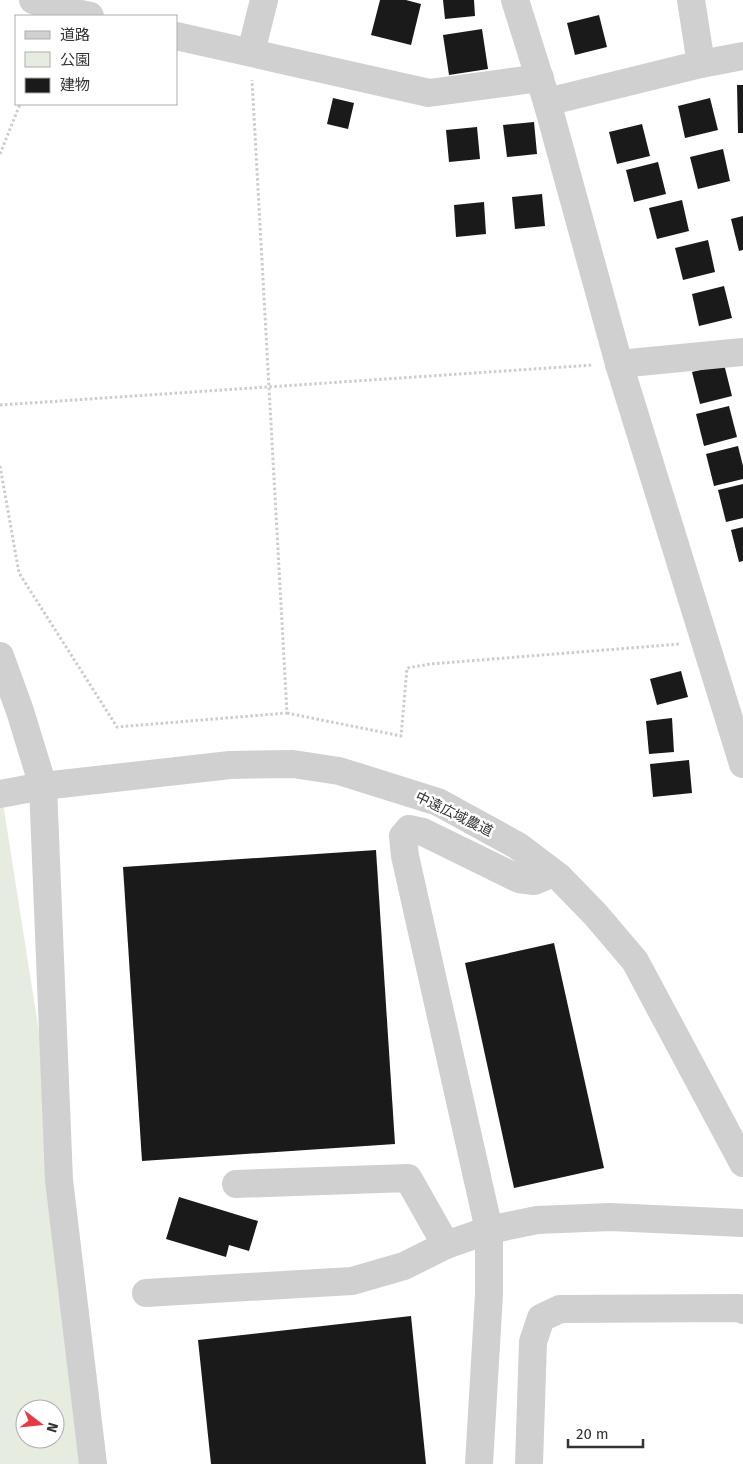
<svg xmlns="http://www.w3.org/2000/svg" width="743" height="1464" viewBox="0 0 743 1464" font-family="'Fira Sans','Noto Sans JP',sans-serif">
<rect width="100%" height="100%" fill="#fff"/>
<path fill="#e6ecdf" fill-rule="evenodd" d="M0,784L58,1153L96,1464H0ZM25,1409H55V1439H25Z"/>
<g fill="#1a1a1a">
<polygon points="380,0 406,0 421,4 411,45 371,35"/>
<polygon points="443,0 474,0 475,16 445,19"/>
<polygon points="599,15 607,47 575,55 567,23"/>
<polygon points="482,29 488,69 449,75 443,35"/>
<polygon points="737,85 743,85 743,133 738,133"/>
<polygon points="333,98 354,103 348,129 327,124"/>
<polygon points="710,98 718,130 685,138 678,106"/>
<polygon points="534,122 537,154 507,157 503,125"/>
<polygon points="642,124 650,156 617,164 609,132"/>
<polygon points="477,127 480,159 449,162 446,130"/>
<polygon points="723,149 730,181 698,189 690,157"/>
<polygon points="658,162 666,194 634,202 626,170"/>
<polygon points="542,194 545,226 515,229 512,197"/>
<polygon points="682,200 689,231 657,239 649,208"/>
<polygon points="484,202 486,234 456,237 454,205"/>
<polygon points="743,216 743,250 739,251 731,219"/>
<polygon points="708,240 715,272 683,280 675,248"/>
<polygon points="724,286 732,318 699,326 692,294"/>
<polygon points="724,364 732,396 700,404 692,372"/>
<polygon points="729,406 737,437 704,446 696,414"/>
<polygon points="738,446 743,466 743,479 714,486 706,454"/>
<polygon points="743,484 743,518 726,522 718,490"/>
<polygon points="743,527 743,561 739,562 731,530"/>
<polygon points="681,671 688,697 657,705 650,679"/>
<polygon points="672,718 674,752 649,754 646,721"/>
<polygon points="689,760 692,793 653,797 650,764"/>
<polygon points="376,850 395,1144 142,1161 123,867"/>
<polygon points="554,943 604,1168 514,1188 465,963"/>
<polygon points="179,1197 258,1221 249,1251 229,1245 226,1257 166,1239"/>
<polygon points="411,1316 426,1464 211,1464 198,1340"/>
</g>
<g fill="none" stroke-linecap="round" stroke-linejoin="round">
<g stroke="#cdcdcd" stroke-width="3" stroke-dasharray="2.5 2.5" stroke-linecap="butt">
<polyline points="0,154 20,104"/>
<polyline points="0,405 593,365"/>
<polyline points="0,466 19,573 117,727 287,713 252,80"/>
<polyline points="287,713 401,736 407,668 430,664 680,644"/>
</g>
<g stroke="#d0d0d0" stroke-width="28">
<polyline points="33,0 58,9 90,16"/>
<polyline points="515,0 547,102 619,364 743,764"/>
<polyline points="691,0 701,64"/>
<polyline points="176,36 429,93 540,78"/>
<polyline points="251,52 264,0"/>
<polyline points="547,102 701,64 743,56"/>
<polyline points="619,364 743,352"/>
<polyline points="0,656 20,711 43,786 59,1180 93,1464"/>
<polyline points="0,794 43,786 230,765 293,764 339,771 438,802 518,846 559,877 595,914 635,961 743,1163"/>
<polyline points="236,1184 408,1178 446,1245"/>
<polyline points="146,1293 352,1281 404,1266 446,1245 489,1230 537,1220 610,1217 743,1223"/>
<polyline points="479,1464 489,1294 489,1230 405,856 403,836 409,829 423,832 519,879 534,881 553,873"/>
<polyline points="529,1464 533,1342 541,1318 560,1309 739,1308 743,1310"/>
</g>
</g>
<g text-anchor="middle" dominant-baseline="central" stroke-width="5" stroke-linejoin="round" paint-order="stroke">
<g font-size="14" fill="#333" stroke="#fff">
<text transform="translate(454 814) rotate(26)">中遠広域農道</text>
</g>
</g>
<rect x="15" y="15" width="162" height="90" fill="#ffffff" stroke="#adadad"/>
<rect x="25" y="31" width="25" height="8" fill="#d0d0d0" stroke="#adadad"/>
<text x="60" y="40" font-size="15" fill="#333333">道路</text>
<rect x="25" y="52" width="25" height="15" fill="#e6ecdf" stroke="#adadad"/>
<text x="60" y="65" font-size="15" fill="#333333">公園</text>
<rect x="25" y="78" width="25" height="15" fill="#1a1a1a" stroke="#adadad"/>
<text x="60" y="90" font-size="15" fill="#333333">建物</text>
<g transform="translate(40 1424) rotate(106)"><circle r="24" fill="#ffffff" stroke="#adadad"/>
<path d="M0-4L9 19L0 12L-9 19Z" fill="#e63946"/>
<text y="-8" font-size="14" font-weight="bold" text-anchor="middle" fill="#333333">N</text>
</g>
<path d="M568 1439v8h75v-8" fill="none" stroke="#333333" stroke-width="2.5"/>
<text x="576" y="1439" font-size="15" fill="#333333" stroke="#ffffff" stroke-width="4" paint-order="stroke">20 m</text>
</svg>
